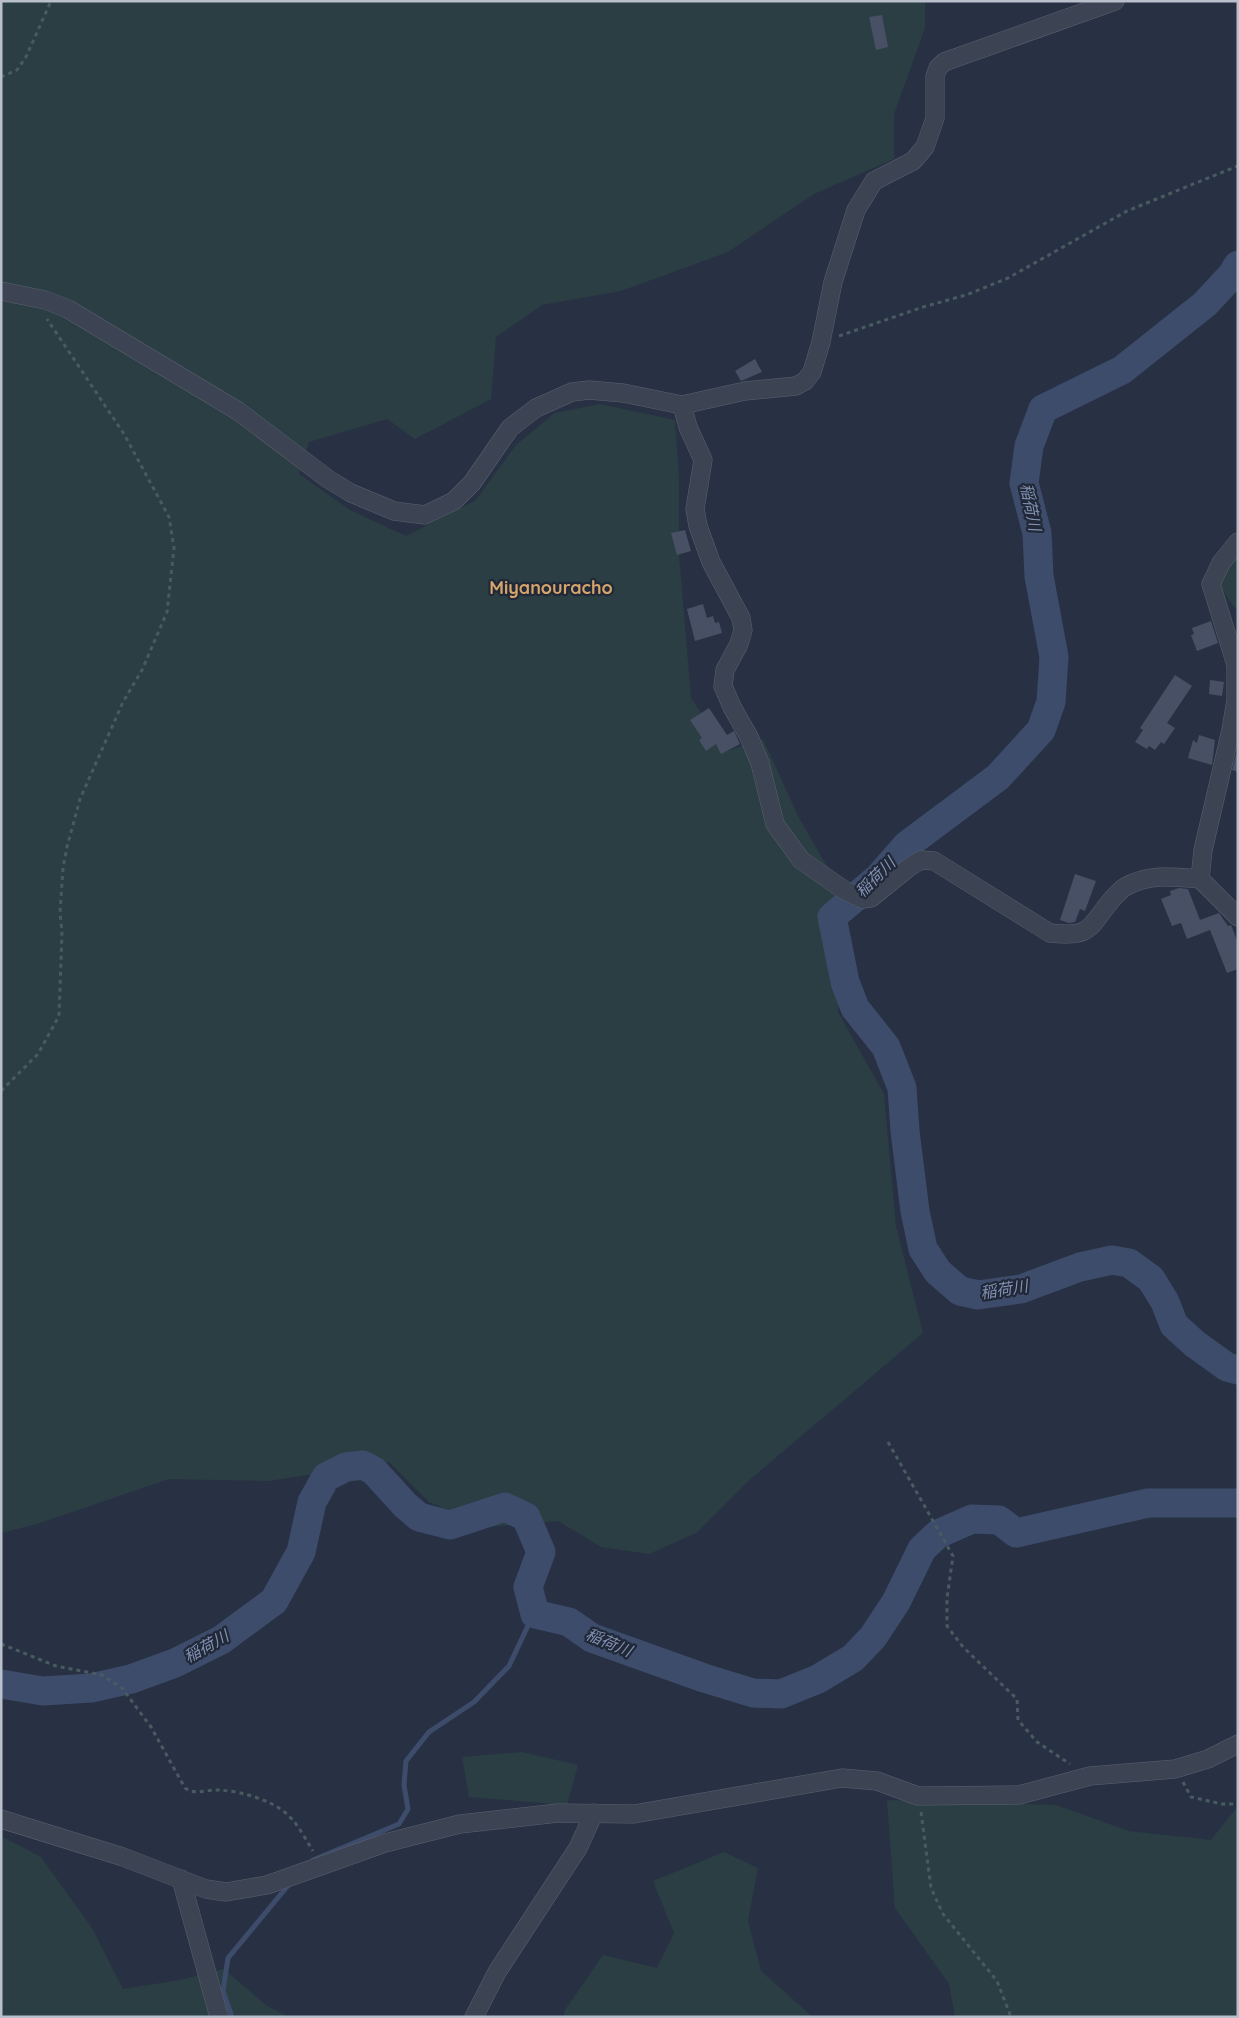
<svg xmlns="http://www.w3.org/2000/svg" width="1239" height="2018" viewBox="0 0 1239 2018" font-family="Quicksand,'Noto Sans JP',sans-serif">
<rect width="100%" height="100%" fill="#283143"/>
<g fill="#2a3e44">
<polygon points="1,1 925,1 925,28 894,114 894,159 814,194 728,252 621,291 542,305 496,337 491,399 415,439 387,419 309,442 299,474 350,510 406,536 475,501 516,445 555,413 600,404 675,420 679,476 679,555 691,698 727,751 763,739 798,816 848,903 838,1012 884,1094 896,1226 923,1333 747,1482 696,1533 649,1554 601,1547 558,1521 490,1527 429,1502 389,1462 269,1481 169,1479 37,1524 1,1533"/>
<polygon points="1238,553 1238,612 1220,587 1224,569"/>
<polygon points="522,1752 578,1765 567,1805 469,1797 462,1757"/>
<polygon points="887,1800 1056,1805 1129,1831 1211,1840 1238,1806 1238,2017 955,2017 949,1984 895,1908"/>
<polygon points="1,1836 41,1857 92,1928 123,1989 180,1980 224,1969 267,2006 289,2017 1,2017"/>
<polygon points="724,1852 758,1868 748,1921 761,1971 813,2017 563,2017 565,2010 603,1955 657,1968 674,1933 653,1881"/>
</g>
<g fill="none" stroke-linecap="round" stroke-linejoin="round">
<g stroke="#3e4c6c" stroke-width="5">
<polyline points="313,1860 399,1824 408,1809 404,1785 406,1761 429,1732 474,1702 509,1666 534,1613"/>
<polyline points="232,2017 223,1991 228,1958 291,1882"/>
</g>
<g stroke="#3e4c6c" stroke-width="29">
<polyline points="1238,265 1232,275 1205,304 1122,370 1043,409 1029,446 1024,483 1037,533 1039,576 1054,657 1051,702 1041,730 998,777 907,845 878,878 832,917 845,982 855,1008 886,1047 902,1088 905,1131 915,1211 923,1249 938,1272 960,1291 978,1295 1021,1289 1080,1267 1112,1260 1129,1263 1151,1279 1165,1302 1174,1325 1195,1344 1227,1367 1238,1370"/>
<polyline points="1,1684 43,1691 91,1688 131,1679 175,1663 221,1640 274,1601 301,1552 312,1502 326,1477 346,1467 363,1465 374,1471 405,1505 419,1517 450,1525 505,1507 526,1517 541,1552 528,1587 535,1614 569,1622 592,1638 704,1678 753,1693 781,1694 818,1679 853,1658 873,1637 896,1602 922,1549 938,1534 972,1519 999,1520 1016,1533 1148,1503 1238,1503"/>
</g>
</g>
<g fill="#475065">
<polygon points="882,15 888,47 876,50 869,17"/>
<polygon points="755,359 762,372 741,381 735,371"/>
<polygon points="685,530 691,551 677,555 671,533"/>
<polygon points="703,604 707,618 713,616 715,623 719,622 722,633 695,641 687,609"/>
<polygon points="1211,621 1218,643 1197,651 1191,635 1194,634 1192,628"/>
<polygon points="1175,675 1192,686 1167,723 1175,728 1164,744 1161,742 1155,750 1149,746 1147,749 1135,742 1143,730 1140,728"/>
<polygon points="1210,680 1224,682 1222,696 1209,694"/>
<polygon points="709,708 727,735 734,731 740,744 721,754 716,744 706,751 699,740 702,738 690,720"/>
<polygon points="1199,735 1215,740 1212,765 1188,758 1193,740 1197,743"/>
<polygon points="1236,754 1238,755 1238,772 1232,770"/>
<polygon points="1075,874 1096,881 1085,911 1080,909 1075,922 1069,923 1060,920"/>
<polygon points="1179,888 1188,889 1200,920 1219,913 1228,926 1231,925 1238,943 1238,969 1227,973 1210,930 1187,939 1181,923 1172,926 1161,899 1171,895 1170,891"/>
</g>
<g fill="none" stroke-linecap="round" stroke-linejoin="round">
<g stroke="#5b6170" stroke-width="19">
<g id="minor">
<polyline points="1,291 45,300 68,309 238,411 328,479 351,493 394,511 425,515 454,501 472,483 510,428 536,408 572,392 589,390 623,393 682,405 745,391 796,386 805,381 812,372 821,342 833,282 856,210 874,181 913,161 925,147 935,118 935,76 938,68 944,62 1115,1"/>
<path d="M682,405L688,427L703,460L695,509L698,526L711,562L741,618L743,630L739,644L725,670L723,686L732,707L749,737L760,763L775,824L801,860L844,890L863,899L871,898L908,868L921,860L934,861L1050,933C1095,938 1089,925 1114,897C1118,894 1121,889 1125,887C1149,873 1174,877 1200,879L1238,917"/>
<polyline points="1200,879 1203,850 1231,730 1236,700 1236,665 1211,584 1221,563 1238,542"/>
<polyline points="1,1819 123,1857 206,1889 226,1892 267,1885 385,1843 460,1824 558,1813 634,1814 842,1778 877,1781 918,1796 1019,1795 1090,1776 1175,1769 1208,1759 1238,1744"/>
<polyline points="181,1879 219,2017"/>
<polyline points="474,2017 497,1972 578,1848 594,1813"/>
</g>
</g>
<g stroke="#485b60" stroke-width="3" stroke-dasharray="4 4" stroke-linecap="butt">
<polyline points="1,77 17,70 26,57 51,1"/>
<polyline points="839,336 923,307 966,295 1008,278 1127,211 1238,166"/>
<polyline points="1,1091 38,1054 59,1016 62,932 60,913 63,868 67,847 80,799 123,702 142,670 167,612 174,548 169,517 124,434 47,319"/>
<polyline points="888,1442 953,1556 947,1598 947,1626 963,1647 1017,1699 1018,1720 1037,1742 1070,1764"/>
<path d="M1,1644L56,1666L102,1675L122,1688L151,1727L185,1788C196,1796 207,1789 218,1790C241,1791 273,1800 289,1816C299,1826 306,1840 313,1851"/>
<polyline points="1183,1782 1191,1797 1222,1804 1238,1804"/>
<polyline points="921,1812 931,1888 943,1914 997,1981 1011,2017"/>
</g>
<use href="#minor" stroke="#3c4353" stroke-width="18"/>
</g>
<g text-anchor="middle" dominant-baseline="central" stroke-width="4.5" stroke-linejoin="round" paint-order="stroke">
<g font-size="16" font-style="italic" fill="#8291b2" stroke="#212838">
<text transform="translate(1031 507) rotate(79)">稲荷川</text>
<text transform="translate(875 877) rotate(-45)">稲荷川</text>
<text transform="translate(1004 1289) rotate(-9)">稲荷川</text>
<text transform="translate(609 1642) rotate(23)">稲荷川</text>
<text transform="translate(206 1646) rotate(-29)">稲荷川</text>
</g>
<g font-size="18" font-weight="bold" fill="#d5a56c" stroke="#212838">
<text x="551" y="587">Miyanouracho</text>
</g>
</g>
<rect width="1239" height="2018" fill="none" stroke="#babfcc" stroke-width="5"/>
</svg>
